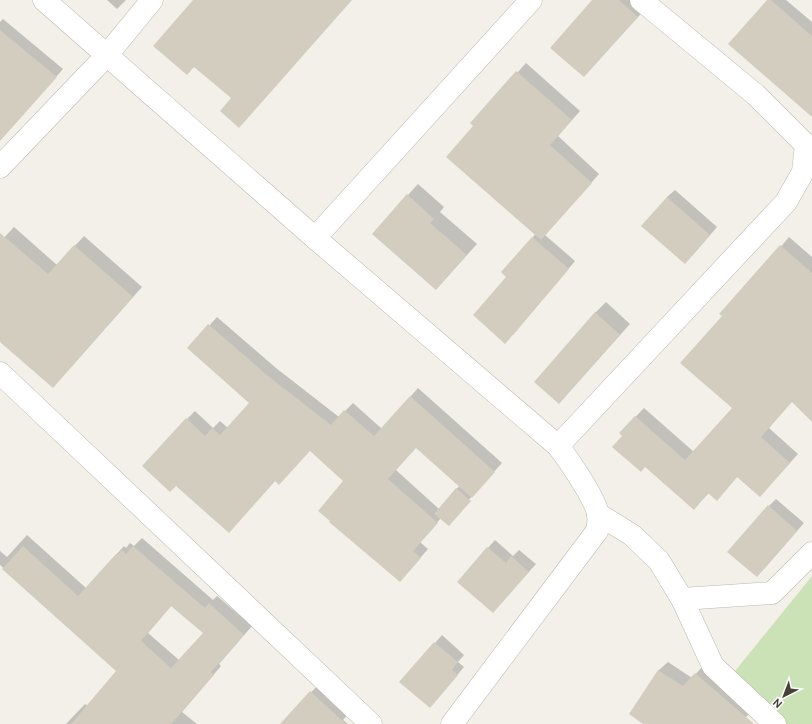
<svg xmlns="http://www.w3.org/2000/svg" width="812" height="724" viewBox="0 0 812 724" font-family="Cabin,sans-serif">
<rect width="100%" height="100%" fill="#f3f0e9"/>
<polygon fill="#cbe2b7" points="812,576 812,724 783,724 731,676"/>
<g fill="#0003" fill-rule="evenodd">
<polygon points="107,0 126,0 117,9"/>
<polygon points="593,0 641,0 648,6 584,76"/>
<polygon points="768,0 786,0 812,22 812,116"/>
<polygon points="3,19 63,69 12,127 0,137 0,22"/>
<polygon points="526,63 580,111 558,136 599,174 545,235 575,261 513,335 508,277 535,234 472,123"/>
<polygon points="418,184 444,207 440,212 477,244 436,289 408,195"/>
<polygon points="675,190 717,227 692,256 667,197"/>
<polygon points="14,227 57,265 84,236 142,287 62,377 0,341 0,242"/>
<polygon points="789,237 812,257 812,420 792,401 769,428 798,454 768,487 738,476 717,499 709,493 694,508 620,433 644,408 694,452 733,408 723,316"/>
<polygon points="606,302 630,324 559,403 595,313"/>
<path d="M217,317L276,368L339,417L353,403L382,429L418,388L502,463L472,496L452,522L441,518L420,542L428,549L408,572L345,481L310,450L276,480L229,532L187,419L195,411L213,428L220,421L228,428L251,403L189,348ZM416,447L460,485L439,509L396,470Z"/>
<polygon points="776,499 804,523 764,569 769,506"/>
<path d="M27,535L86,588L124,546L126,548L130,543L134,546L142,538L213,600L217,596L252,626L219,664L221,666L182,712L197,724H66L85,704L88,706L118,671L0,565V551L7,557ZM172,605L204,633L179,660L148,633Z"/>
<polygon points="495,540 513,556 519,550 536,564 500,604 459,581"/>
<polygon points="442,635 464,655 458,662 464,667 430,707 401,682"/>
<polygon points="668,662 692,678 704,665 754,708 740,724 645,724 630,714 659,670"/>
<polygon points="318,685 349,713 343,720 348,724 282,724"/>
</g>
<g fill="#d3cdc0" fill-rule="evenodd">
<polygon points="193,0 352,0 239,128 220,111 231,98 194,67 187,75 153,46"/>
<polygon points="592,0 619,0 638,17 584,77 550,48"/>
<polygon points="767,0 771,0 812,36 812,117 728,44"/>
<polygon points="0,30 57,77 0,141"/>
<polygon points="516,71 572,120 550,145 592,183 541,240 446,157 473,126 470,123"/>
<polygon points="407,194 434,219 430,223 467,255 436,290 372,234"/>
<polygon points="667,197 710,235 685,264 641,226"/>
<polygon points="0,233 48,274 74,245 133,297 53,388 0,342"/>
<polygon points="532,237 569,269 505,344 473,315 506,277 501,272"/>
<polygon points="780,245 812,273 812,422 792,402 761,437 790,463 760,497 737,477 717,501 708,493 694,510 645,467 641,472 612,447 622,436 619,433 635,416 685,460 732,408 680,363 722,316 719,314"/>
<polygon points="595,312 620,335 559,404 534,382"/>
<polygon points="208,324 268,376 331,425 344,410 374,436 410,396 495,472 472,498 416,448 388,479 438,523 413,551 421,558 400,582 329,522 330,521 318,511 343,481 310,451 279,485 275,481 229,533 176,486 170,492 142,466 186,418 205,436 212,428 220,435 249,403 187,348"/>
<polygon points="456,488 471,501 449,526 434,514"/>
<polygon points="768,505 797,531 757,577 727,552"/>
<path d="M23,546L78,596L116,554L117,555L122,550L126,554L133,546L205,608L209,603L244,635L211,672L214,675L171,724H71L116,671L2,569ZM171,606L203,633L171,668L141,641Z"/>
<polygon points="487,547 506,563 511,556 529,572 493,613 457,582"/>
<polygon points="434,642 458,662 452,670 458,675 430,708 399,682"/>
<polygon points="658,670 683,686 695,673 754,724 643,724 629,714"/>
<polygon points="310,691 346,724 280,724"/>
</g>
<g fill="none" stroke-linecap="round" stroke-linejoin="round">
<g stroke="#bdb8ad" stroke-width="23">
<g id="minor">
<path d="M44,0L315,238L558,446C568,459 597,501 598,515C599,520 598,526 597,531L452,724"/>
<polyline points="0,167 107,55 152,0"/>
<polyline points="315,238 531,0"/>
<polyline points="0,373 371,724"/>
<polyline points="558,446 786,202 803,172 806,145 756,95 641,0"/>
<polyline points="598,514 632,535 659,561 682,599 713,666 775,724"/>
<polyline points="682,599 772,593 812,553"/>
</g>
</g>
<use href="#minor" stroke="#fff" stroke-width="22"/>
</g>
<g transform="translate(784 696) rotate(222)" stroke="#ffffff" stroke-width="3" paint-order="stroke">
<path d="M0-3L7 15L0 10L-7 15Z" fill="#454138"/>
<text y="-6" font-size="11" font-weight="bold" text-anchor="middle" fill="#454138">N</text>
</g>
</svg>
